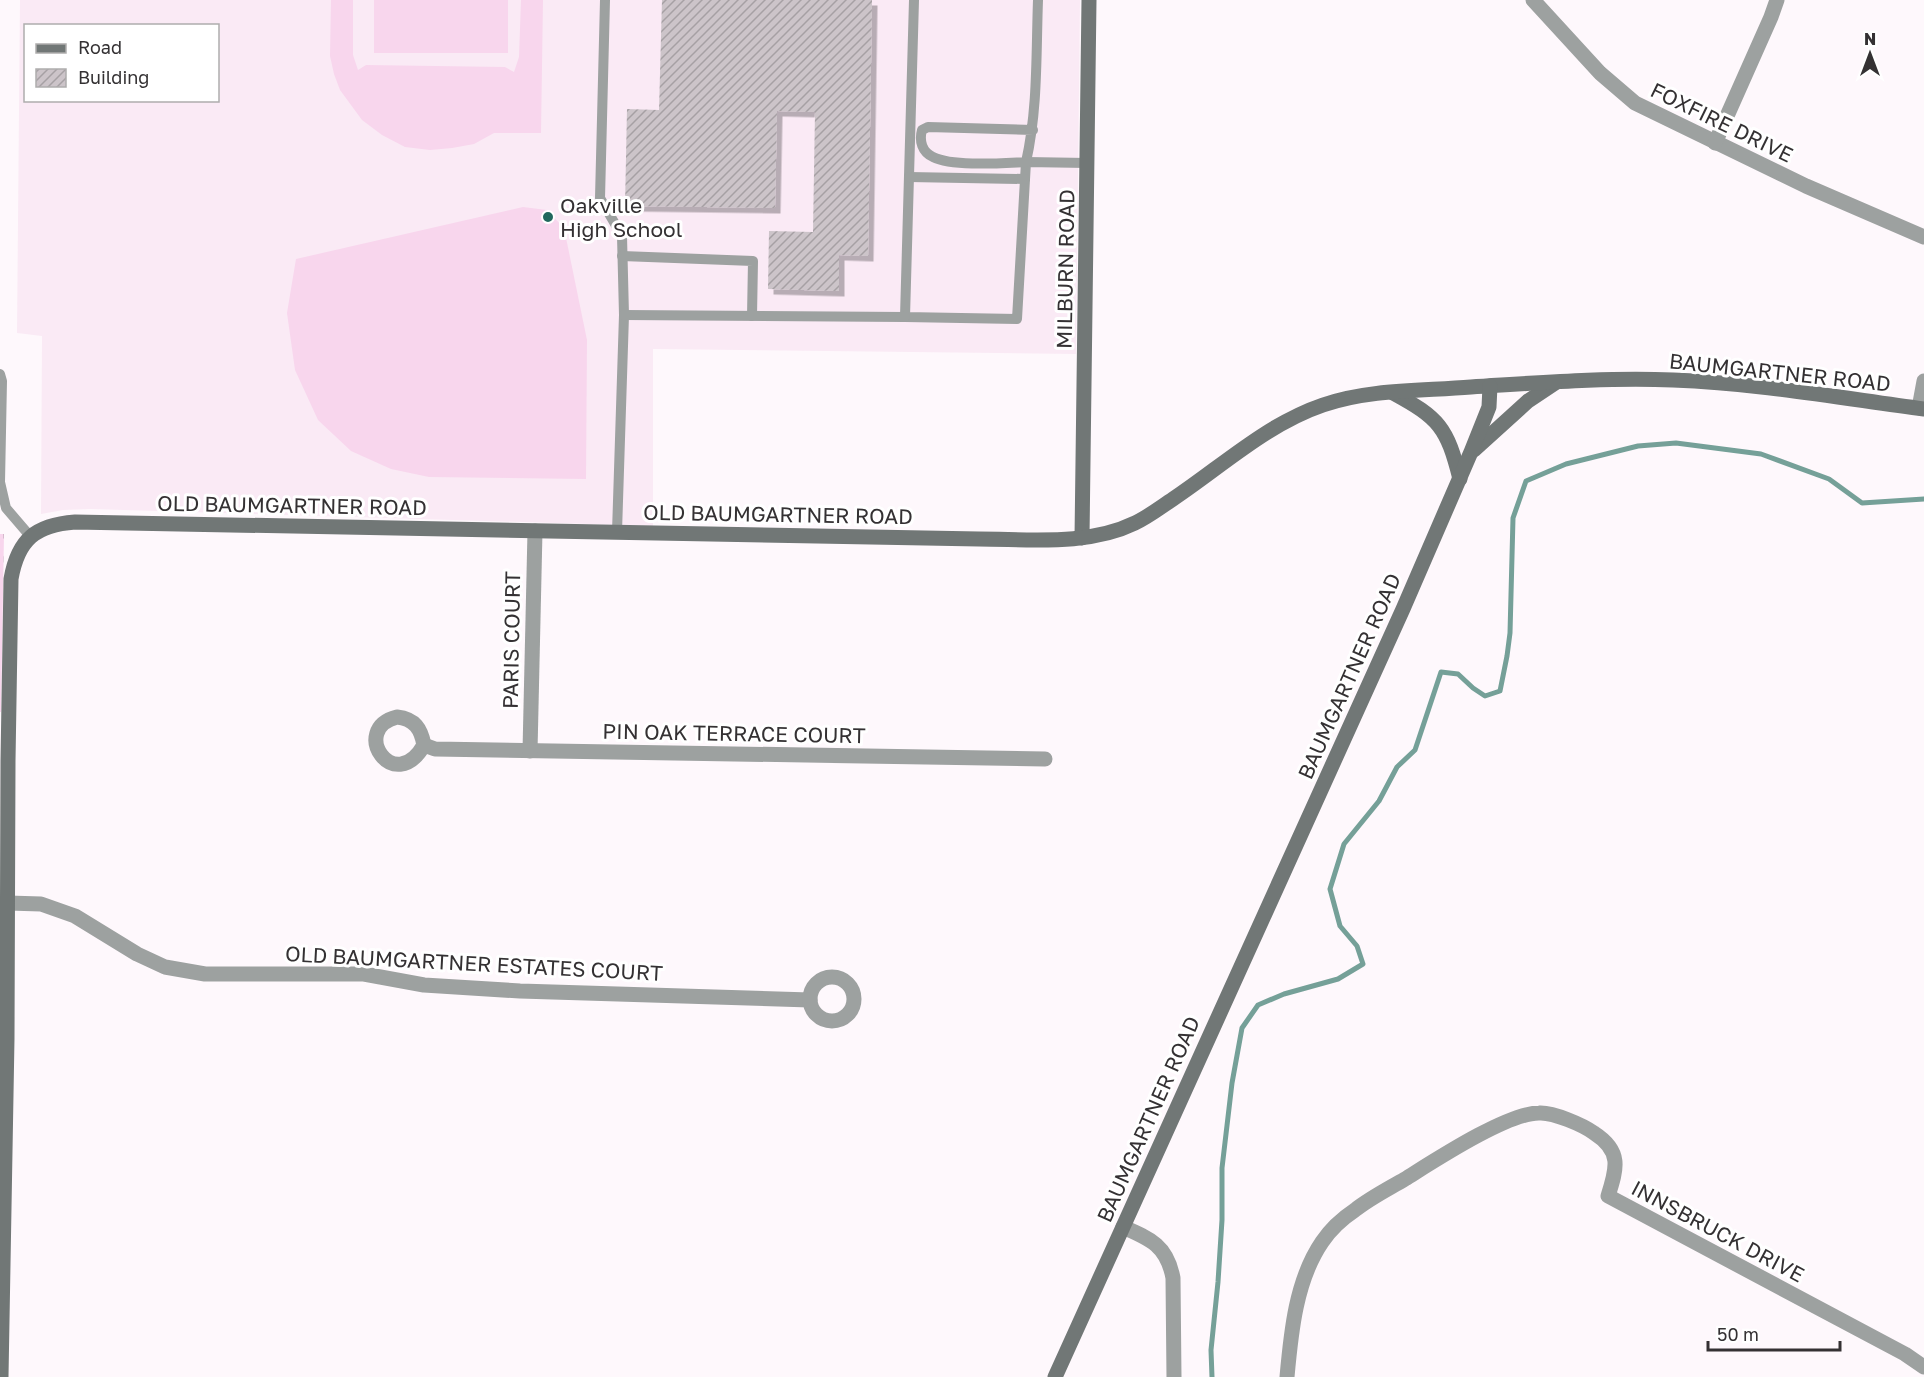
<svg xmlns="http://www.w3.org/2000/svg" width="1924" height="1377" viewBox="0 0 1924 1377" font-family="'Golos Text',sans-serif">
<defs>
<pattern id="cemetery-stones" width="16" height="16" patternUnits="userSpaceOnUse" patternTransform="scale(1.5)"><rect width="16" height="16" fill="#f8d6ed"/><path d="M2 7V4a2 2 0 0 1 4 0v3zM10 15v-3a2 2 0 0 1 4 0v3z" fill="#d5b8cc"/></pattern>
<pattern id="building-hatch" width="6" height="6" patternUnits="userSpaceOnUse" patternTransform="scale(1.5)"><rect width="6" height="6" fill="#ccc4c9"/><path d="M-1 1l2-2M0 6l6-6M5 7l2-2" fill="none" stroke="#a6a0a4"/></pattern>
<filter id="shadow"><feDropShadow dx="5.5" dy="5.5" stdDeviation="0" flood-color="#0004"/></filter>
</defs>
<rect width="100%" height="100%" fill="#fef8fc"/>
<path fill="#faeaf5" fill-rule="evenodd" d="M20,0H1080L1076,354L653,349V526L91,509L63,510L41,514L42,336L17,333ZM26,26H218V100H26Z"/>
<g fill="#f8d6ed">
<polygon points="331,0 353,0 353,55 358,70 366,65 505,67 514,72 519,57 521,0 543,0 541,133 494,133 474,144 452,148 430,150 405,147 382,135 362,120 340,90 334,74 330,56"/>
<rect x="374" y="0" width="134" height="53"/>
<polygon points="523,207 547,210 564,228 587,340 586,479 429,477 391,469 351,451 318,420 295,370 287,313 296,259"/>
</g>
<polygon fill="url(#cemetery-stones)" points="0,534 4,534 1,712 0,712"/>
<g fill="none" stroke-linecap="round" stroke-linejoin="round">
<polyline stroke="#75a098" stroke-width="5" points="1212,1377 1211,1350 1218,1282 1222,1220 1222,1168 1232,1083 1242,1028 1258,1005 1284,994 1338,979 1363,964 1357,946 1340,926 1330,889 1344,844 1379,801 1397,767 1415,750 1441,672 1458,674 1473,688 1485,696 1500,691 1507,656 1510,633 1513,518 1526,481 1566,464 1638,446 1676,443 1761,454 1829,479 1862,503 1924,499"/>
</g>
<polygon fill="url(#building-hatch)" filter="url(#shadow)" points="662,0 872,0 868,256 839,255 839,291 768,289 769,231 813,232 815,112 777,111 775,208 625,206 627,109 659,110"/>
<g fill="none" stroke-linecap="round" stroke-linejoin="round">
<g stroke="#9da1a0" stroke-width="10">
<polyline points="605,0 600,198 622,236 624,315 617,532"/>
<polyline points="914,0 905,317 1017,319 1026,162 1087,163"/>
<path d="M1033,130L928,127L922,130C919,141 922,152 933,157C953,167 1003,163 1026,162C1038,109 1036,54 1038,0"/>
<polyline points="909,177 1025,179"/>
<polyline points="622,256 753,261 752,316"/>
<polyline points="624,315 905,317"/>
<polyline points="0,374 2,381 0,482 6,508 30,536"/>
</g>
<g stroke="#9da1a0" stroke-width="15">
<polyline points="1533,0 1600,73 1635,103 1806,186 1924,237"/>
<polyline points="1715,143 1771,17 1777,0"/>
<polyline points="1919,408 1924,381"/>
<path d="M397,717C415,719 421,729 424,745C394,797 349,729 397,717Z"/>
<polyline points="424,745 435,749 1045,759"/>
<polyline points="530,751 535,531"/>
<polyline points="8,903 41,904 75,916 137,954 165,967 205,974 364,974 424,985 520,991 810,1000"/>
<circle cx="832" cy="999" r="22"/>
<path d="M1123,1227C1151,1239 1167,1246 1173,1278L1174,1377"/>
<path d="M1287,1377C1291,1332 1296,1280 1322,1242C1330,1230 1343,1218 1355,1210C1370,1198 1388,1189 1405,1179C1434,1161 1507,1113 1539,1113C1553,1112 1583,1125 1594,1133C1622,1151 1617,1168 1608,1196L1905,1354L1924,1367"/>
</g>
<g stroke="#717776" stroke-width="15">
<path d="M1393,393C1439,418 1447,427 1460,479"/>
<polyline points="1474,450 1528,401 1555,383"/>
<polyline points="1082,538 1089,0"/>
<path d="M1,1377L7,1038L8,761L11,579C18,539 36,525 75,522L979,539C1030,539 1088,546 1135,523C1148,517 1161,507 1173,499C1221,467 1267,424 1323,405C1369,389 1422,391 1471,387C1536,383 1608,377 1673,380C1757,383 1841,398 1924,409"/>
<polyline points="1055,1377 1403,609 1471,452 1489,407 1490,386"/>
</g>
</g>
<circle fill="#20685d" stroke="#fff" stroke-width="2" cx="548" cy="217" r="6"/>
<g text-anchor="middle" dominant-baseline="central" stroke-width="6" stroke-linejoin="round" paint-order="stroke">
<g font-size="21" fill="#343133" stroke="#fff">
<text transform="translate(1722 122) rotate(26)">FOXFIRE DRIVE</text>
<text transform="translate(1065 269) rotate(-89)">MILBURN ROAD</text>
<text transform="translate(1780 372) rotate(6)">BAUMGARTNER ROAD</text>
<text transform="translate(292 505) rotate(1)">OLD BAUMGARTNER ROAD</text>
<text transform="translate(778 514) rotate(1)">OLD BAUMGARTNER ROAD</text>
<text transform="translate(511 640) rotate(-89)">PARIS COURT</text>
<text transform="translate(1349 676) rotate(-66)">BAUMGARTNER ROAD</text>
<text transform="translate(734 733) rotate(1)">PIN OAK TERRACE COURT</text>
<text transform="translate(474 963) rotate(3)">OLD BAUMGARTNER ESTATES COURT</text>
<text transform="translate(1148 1119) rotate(-66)">BAUMGARTNER ROAD</text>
<text transform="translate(1718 1231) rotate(28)">INNSBRUCK DRIVE</text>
</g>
<g font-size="21" fill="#343133" stroke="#fff" text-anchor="start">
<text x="560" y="205">Oakville<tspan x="560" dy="24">High School</tspan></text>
</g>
</g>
<rect x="24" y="24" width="195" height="78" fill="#ffffff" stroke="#aeadad" stroke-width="1.5"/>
<rect x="36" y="44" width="30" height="9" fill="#717776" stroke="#aeadad" stroke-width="1.5"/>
<text x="78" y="54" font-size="18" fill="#343133">Road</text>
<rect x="36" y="69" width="30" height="18" fill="url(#building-hatch)" stroke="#aeadad" stroke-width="1.5"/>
<text x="78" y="84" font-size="18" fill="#343133">Building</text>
<g transform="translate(1870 54)" stroke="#ffffff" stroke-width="4.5" paint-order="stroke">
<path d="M0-4.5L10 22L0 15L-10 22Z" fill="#343133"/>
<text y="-9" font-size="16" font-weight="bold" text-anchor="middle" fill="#343133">N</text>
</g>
<path d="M1708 1341v9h132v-9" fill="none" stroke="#343133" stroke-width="3"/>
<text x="1717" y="1341" font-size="18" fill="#343133" stroke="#ffffff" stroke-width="4.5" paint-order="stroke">50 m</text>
</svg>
